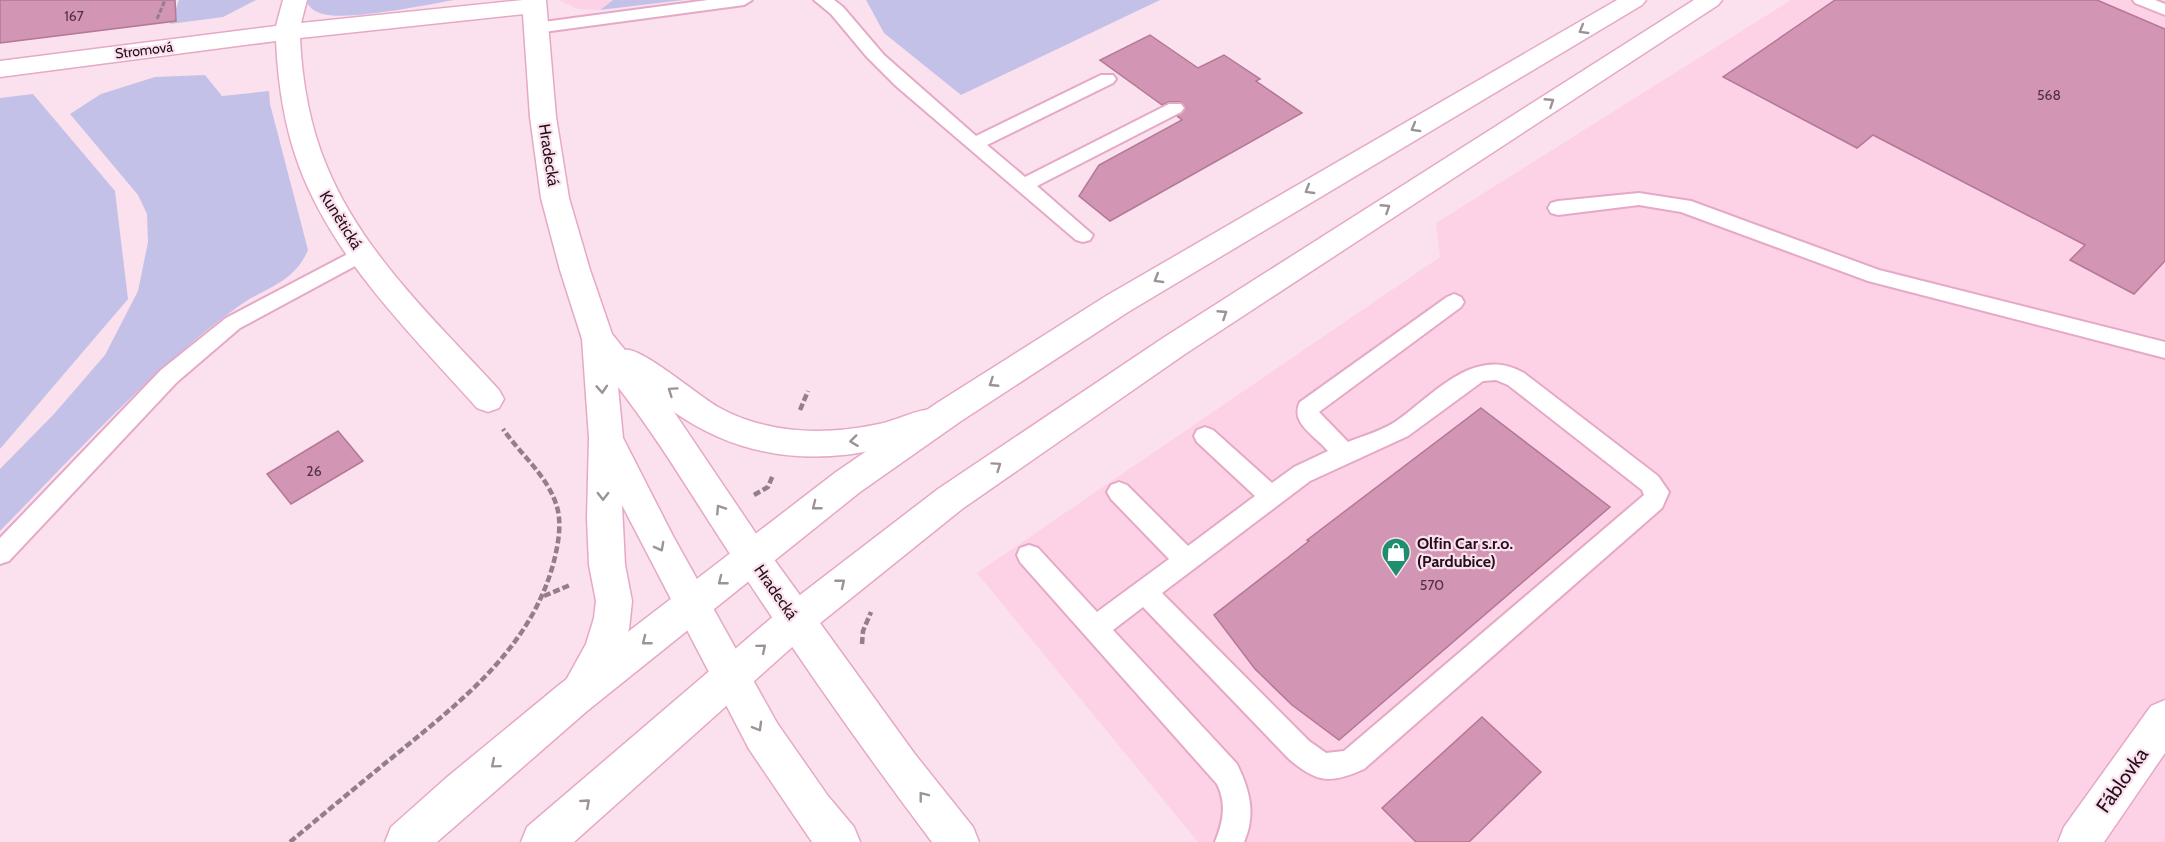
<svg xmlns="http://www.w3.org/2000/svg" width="2165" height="842" viewBox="0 0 2165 842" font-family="Cabin,sans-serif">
<rect width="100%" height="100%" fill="#fbe0ed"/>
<g fill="#fdd2e6">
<polygon points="559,0 612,0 600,10 578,9"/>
<polygon points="1791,0 2129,0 2165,15 2165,842 1198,842 977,573 1440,257 1436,223"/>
</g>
<g fill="#c4c1e9">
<polygon points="179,0 256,0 223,17 170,24"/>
<path d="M306,0H454C426,5 348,21 323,14C315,12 309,8 306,0Z"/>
<polygon points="613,0 684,0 600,10"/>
<polygon points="866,0 1160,0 961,95 884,33"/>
<path d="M205,75L222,96L269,91L270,104L308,250C294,283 266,287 239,306C150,370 77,453 0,531V469L54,414L105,355L138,291L148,242L147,214L138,195L70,114L101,94L155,77Z"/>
<polygon points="33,94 115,191 128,299 0,449 0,98"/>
</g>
<g fill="#d295b3" stroke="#b37896" stroke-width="1.5">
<polygon points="0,0 175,0 176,21 0,43"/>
<polygon points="1835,0 2097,0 2165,29 2165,261 2134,294 2070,260 2085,245 1873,135 1857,148 1723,77"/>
<polygon points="1150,35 1198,68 1224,55 1260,79 1256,81 1302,113 1110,221 1079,196 1099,165 1182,120 1177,116 1186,108 1181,102 1169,102 1162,105 1100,60"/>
<polygon points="1481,408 1610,507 1339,740 1292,705 1255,669 1214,615 1309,541 1307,540"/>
<polygon points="338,431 363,461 291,504 267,474"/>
<polygon points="1482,717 1541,772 1469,842 1416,842 1382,808"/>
</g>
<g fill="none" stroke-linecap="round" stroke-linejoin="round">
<g stroke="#e6a8c7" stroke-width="4">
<g id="lane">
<polygon points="708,0 752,0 744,5 536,33 528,28 536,23"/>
<polygon points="814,0 834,0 843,7 884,55 976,136 1101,75 1113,75 1116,79 1113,83 987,145 1025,177 1169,104 1181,104 1184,108 1181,112 1037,186 1093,235 1090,240 1083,242 1076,240 896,86 866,56 831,14"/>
<polygon points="2133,0 2155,0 2165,4 2165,15 2135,3"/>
<polygon points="1639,193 1691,201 1879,270 2165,342 2165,358 1868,281 1681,212 1639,205 1558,215 1551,213 1548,208 1551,203 1558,201"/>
<polygon points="361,247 368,249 371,254 368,259 240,328 177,382 9,561 0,564 0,538 161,370 226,318"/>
<path d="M1454,294L1461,297L1464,302L1461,307L1319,412L1348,442C1363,436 1381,431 1395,422C1433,396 1474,344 1524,373L1658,476L1669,492L1662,508L1364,769C1331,784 1317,783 1289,759L1143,607L1113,630L1237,764C1250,791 1256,814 1244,842H1215C1223,822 1227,804 1217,784L1020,562L1017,555L1020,548L1029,545L1038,548L1097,612L1169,559L1111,499L1107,492L1111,485L1119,482L1127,485L1188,546L1255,496L1197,442L1194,436L1197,430L1205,427L1213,430L1272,483L1294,467L1328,451C1316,436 1289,423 1300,402L1447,297ZM1496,380L1508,385L1642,490L1644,495L1344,751L1326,753L1309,741L1162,593L1310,481L1408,436L1483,381Z"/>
</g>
</g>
<g stroke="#e6a8c7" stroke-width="3">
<g id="street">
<path d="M283,0H307L301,23L523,0L542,1L546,6L542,11L534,13L300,38C302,81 310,127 327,167C363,254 437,322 499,390L504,399L499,408L488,412L477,408C412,335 334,260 299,166C284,126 278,83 276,41L0,77V61L276,26Z"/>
<polygon points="2165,700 2165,753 2104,842 2058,842 2064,827 2151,706"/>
</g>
</g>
<g stroke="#e6a8c7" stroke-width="3">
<path id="secondary" d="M522,0H546L556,117L569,198L590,270L612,334L625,350C640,346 700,397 718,407C732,415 748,421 765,425C801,434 842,432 879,424C900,420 924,404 945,411L949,420L945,429C852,465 760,472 674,412L765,547L914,753L973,827L979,842H932C865,753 801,662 740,569C699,508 663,445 618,387L623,438L673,536L777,723L828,796L854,827L860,842H812L749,749L622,505L625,565L632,601L629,629L616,663L599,694L593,704L579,709L565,704L560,691L586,644L594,618L596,601L589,565L587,518L589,438L582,339L560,270L541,198L530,117Z"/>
</g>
<g stroke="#e6a8c7" stroke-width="3">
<g id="primary">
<polygon points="1617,0 1646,0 1642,5 1128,312 961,421 860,492 587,711 437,842 385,842 391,827 446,778 559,685 836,472 937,403 1106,296"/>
<polygon points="1694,0 1722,0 1718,5 1185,354 962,509 809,632 574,842 521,842 527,827 783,608 938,489 1163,338"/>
</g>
</g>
<polyline stroke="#967d8a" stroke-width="3" stroke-dasharray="5 2" stroke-linecap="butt" points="157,19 165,0"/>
<g stroke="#967d8a" stroke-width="4.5" stroke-dasharray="7 3" stroke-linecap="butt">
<polyline points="800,410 808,391"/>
<polyline points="754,495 768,487 773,475"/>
<polyline points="544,596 570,585"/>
<polyline points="862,644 863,631 871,612"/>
<path d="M290,842C326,812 362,782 399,752C464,699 532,646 554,561C558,545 562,524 557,507C548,476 521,455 503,429"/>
</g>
<use href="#lane" fill="#fff" fill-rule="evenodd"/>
<use href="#street" fill="#fff" fill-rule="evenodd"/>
<use href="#secondary" fill="#fff" fill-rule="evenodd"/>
<use href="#primary" fill="#fff" fill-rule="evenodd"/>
</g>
<defs><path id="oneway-chevron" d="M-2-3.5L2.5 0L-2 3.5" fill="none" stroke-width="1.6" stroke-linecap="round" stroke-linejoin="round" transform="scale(1.5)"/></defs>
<g stroke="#9c9398">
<use href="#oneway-chevron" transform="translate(1583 30) rotate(149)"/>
<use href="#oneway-chevron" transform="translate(1550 102) rotate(-33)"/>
<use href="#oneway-chevron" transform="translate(1415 128) rotate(150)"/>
<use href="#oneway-chevron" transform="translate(1309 190) rotate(149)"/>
<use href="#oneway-chevron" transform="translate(1386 208) rotate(-33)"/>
<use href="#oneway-chevron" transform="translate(1158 279) rotate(149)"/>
<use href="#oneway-chevron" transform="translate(1223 314) rotate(-33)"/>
<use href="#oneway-chevron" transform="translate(993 383) rotate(147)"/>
<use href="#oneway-chevron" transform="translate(602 389) rotate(86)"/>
<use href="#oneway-chevron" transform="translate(672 391) rotate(-145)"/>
<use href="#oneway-chevron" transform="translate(854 441) rotate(173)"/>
<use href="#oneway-chevron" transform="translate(997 466) rotate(-35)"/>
<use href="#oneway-chevron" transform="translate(603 496) rotate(90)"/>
<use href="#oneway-chevron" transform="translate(816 506) rotate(142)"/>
<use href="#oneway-chevron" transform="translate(720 509) rotate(-123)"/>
<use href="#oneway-chevron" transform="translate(660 547) rotate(62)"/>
<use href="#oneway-chevron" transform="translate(722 581) rotate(142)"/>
<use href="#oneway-chevron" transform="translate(841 583) rotate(-39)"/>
<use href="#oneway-chevron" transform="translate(646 641) rotate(142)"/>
<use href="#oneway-chevron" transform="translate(762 648) rotate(-40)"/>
<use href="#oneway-chevron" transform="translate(758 727) rotate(60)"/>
<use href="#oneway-chevron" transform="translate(495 764) rotate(140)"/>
<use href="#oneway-chevron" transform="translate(923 796) rotate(-128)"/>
<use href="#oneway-chevron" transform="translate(586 803) rotate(-41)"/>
</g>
<defs>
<g id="shop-pin" transform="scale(1.5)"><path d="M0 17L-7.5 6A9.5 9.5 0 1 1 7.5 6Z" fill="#1f8e6d" stroke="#fbe0ed"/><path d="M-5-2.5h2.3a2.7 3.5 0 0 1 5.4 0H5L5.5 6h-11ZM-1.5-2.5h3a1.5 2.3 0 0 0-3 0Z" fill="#fff"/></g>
</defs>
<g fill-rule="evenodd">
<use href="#shop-pin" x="1396" y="552"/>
</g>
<g text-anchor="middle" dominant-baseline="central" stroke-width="4.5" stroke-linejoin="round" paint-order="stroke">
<g font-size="14" fill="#503040">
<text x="74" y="16">167</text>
<text x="2049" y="95">568</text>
<text x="314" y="471">26</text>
<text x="1432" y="585">570</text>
</g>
<g font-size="14" fill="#240e1a" stroke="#fbe0ed">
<text transform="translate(144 50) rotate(-7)">Stromová</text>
</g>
<g font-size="16" fill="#240e1a" stroke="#fbe0ed">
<text transform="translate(549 155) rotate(81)">Hradecká</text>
<text transform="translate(341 220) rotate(58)">Kunětická</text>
<text transform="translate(776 592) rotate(55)">Hradecká</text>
</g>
<g font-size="16" font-weight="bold" fill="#240e1a" stroke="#fbe0ed" text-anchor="start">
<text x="1417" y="543">Olfin Car s.r.o.<tspan x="1417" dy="18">(Pardubice)</tspan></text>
</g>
<g font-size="20" fill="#240e1a" stroke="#fbe0ed">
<text transform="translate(2122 780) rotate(-55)">Fáblovka</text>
</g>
</g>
</svg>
